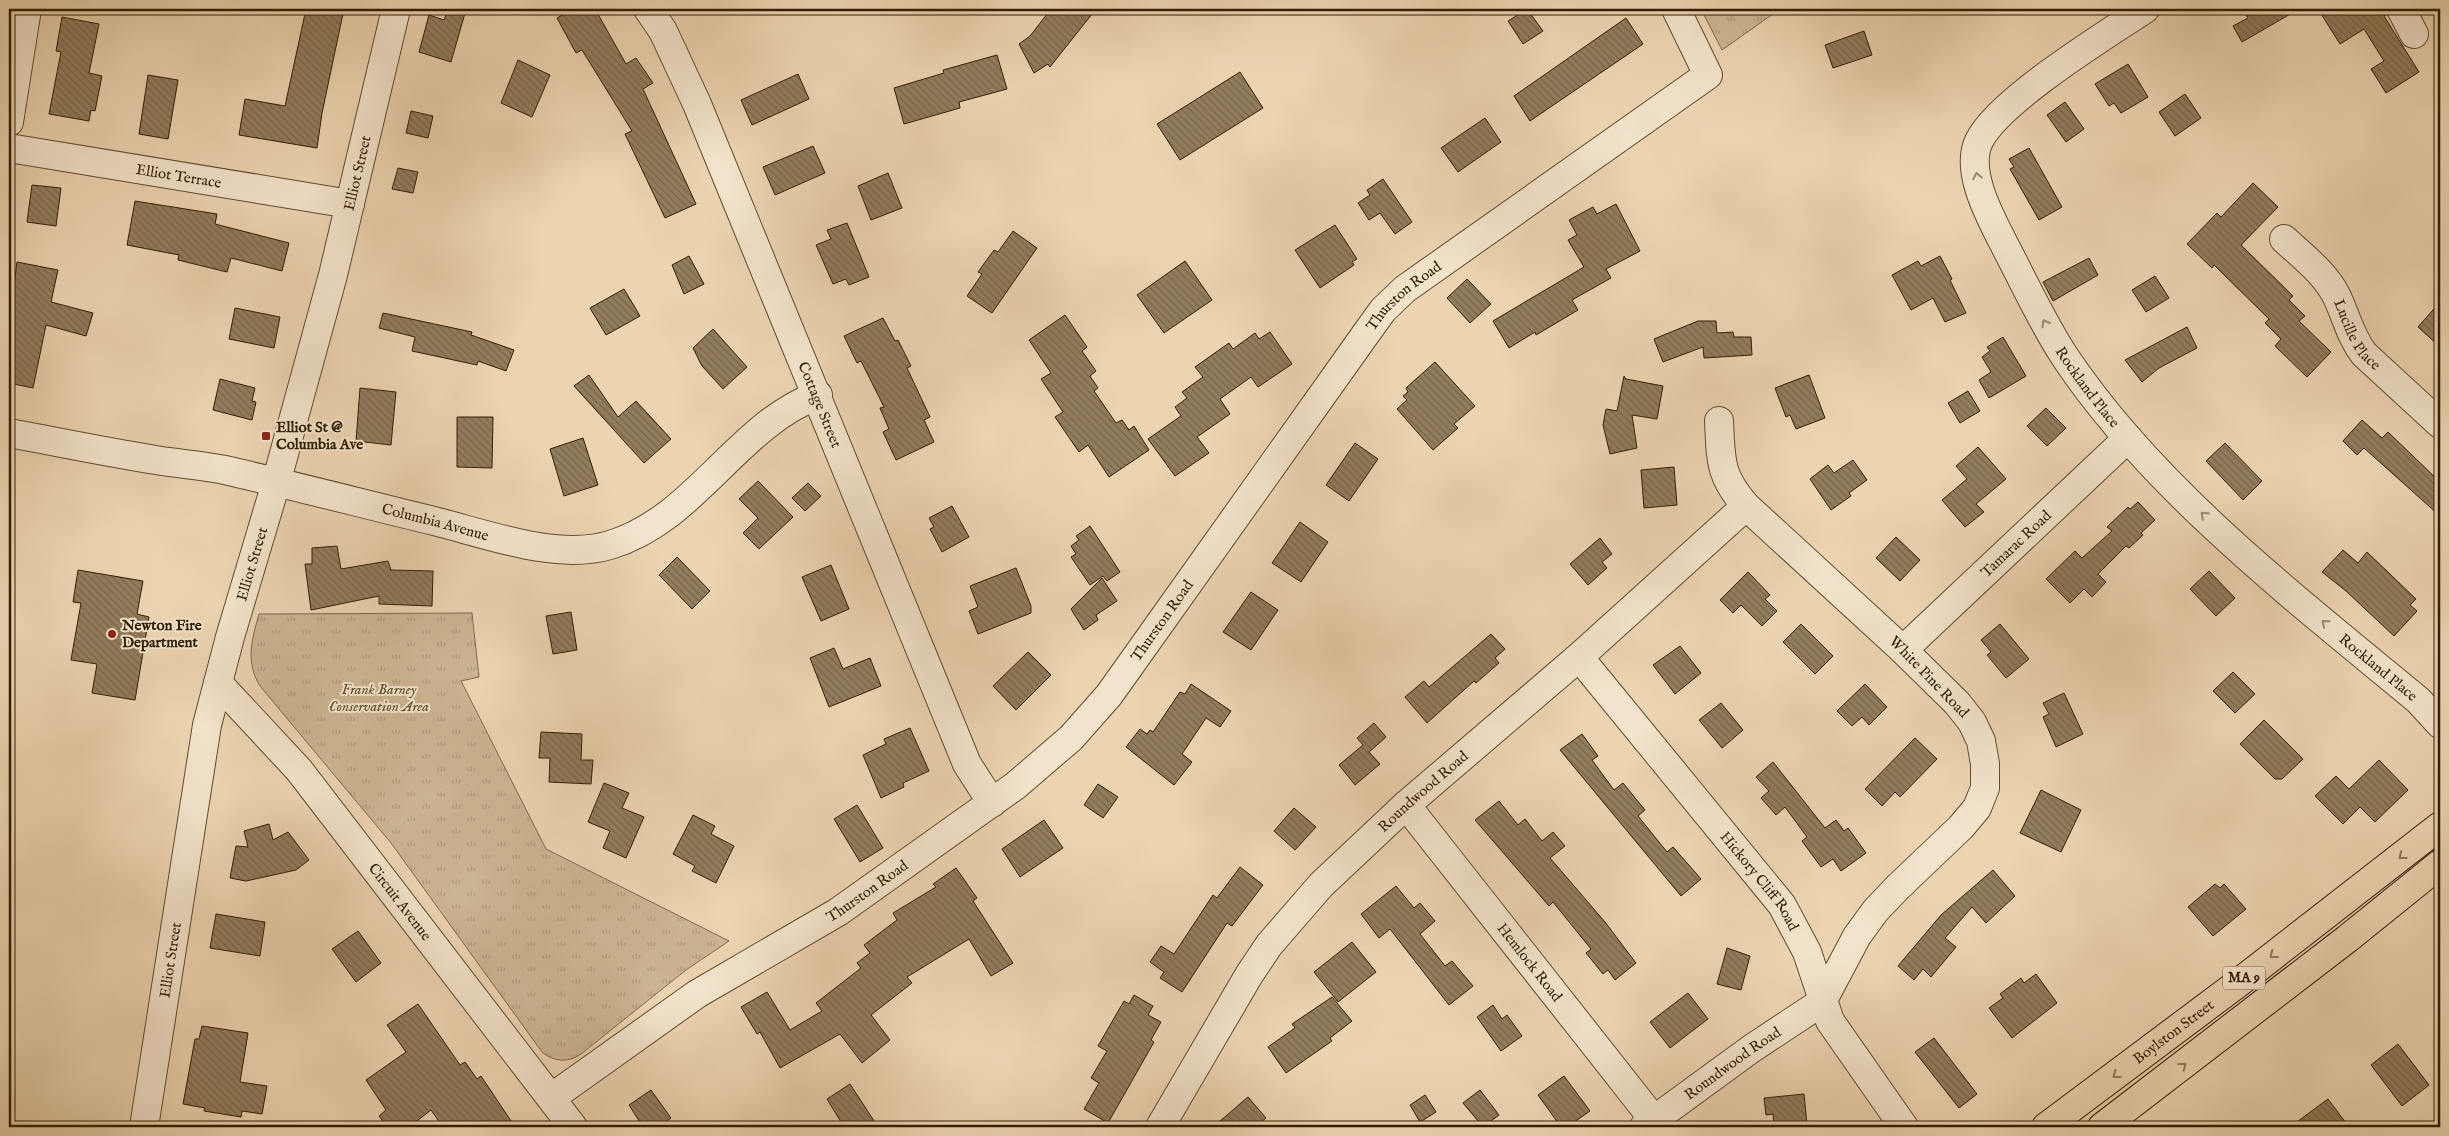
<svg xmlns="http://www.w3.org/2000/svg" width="2449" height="1136" viewBox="0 0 2449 1136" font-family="'IM FELL English',serif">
<defs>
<pattern id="park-tufts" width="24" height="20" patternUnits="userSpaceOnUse" patternTransform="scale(1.25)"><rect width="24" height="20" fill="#ccb593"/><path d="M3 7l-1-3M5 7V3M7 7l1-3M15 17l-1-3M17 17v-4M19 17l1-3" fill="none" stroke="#b09b7d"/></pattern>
<pattern id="building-back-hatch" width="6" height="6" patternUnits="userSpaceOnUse" patternTransform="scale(1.25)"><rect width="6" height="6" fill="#927d5d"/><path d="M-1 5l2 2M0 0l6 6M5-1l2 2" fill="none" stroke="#78664b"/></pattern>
</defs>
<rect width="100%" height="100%" fill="#ecd4b1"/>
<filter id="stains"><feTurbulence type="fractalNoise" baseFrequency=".004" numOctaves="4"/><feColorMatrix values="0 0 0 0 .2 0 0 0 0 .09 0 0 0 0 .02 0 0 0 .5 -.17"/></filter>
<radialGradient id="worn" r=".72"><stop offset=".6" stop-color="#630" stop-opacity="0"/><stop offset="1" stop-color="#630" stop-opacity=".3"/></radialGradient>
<g fill="url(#park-tufts)" stroke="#7e6a4b">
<polygon points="1701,9 1780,9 1722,50"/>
<path d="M472,613L479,677L461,681L546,849L729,941L686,970L581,1054C569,1063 554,1062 542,1052L391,843L260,686C245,662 252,639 259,614Z"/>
</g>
<g fill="url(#building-back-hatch)" stroke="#311e03">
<polygon points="306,9 344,9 322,113 317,148 239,135 245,99 285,106"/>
<polygon points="448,9 465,13 451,62 419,52 429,15 444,20"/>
<polygon points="573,9 595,9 626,64 636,58 653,83 643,89 696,204 665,218 625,134 632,131 582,50 576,53 557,18"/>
<polygon points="1051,9 1096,9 1050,67 1048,64 1034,73 1019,44 1030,36"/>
<polygon points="1527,9 1543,31 1523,44 1508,21"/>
<polygon points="2242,9 2299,9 2242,42 2233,26 2248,18"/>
<polygon points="2318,9 2385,9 2387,14 2384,16 2419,72 2386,93 2371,69 2384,61 2364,29 2340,44"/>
<polygon points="62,17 99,24 89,73 102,76 95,111 91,110 89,121 49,114 61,52 56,51"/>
<polygon points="1626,18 1643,44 1530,121 1514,96"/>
<polygon points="1864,31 1872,55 1833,68 1825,45"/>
<polygon points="997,55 1007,89 959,102 960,108 904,124 894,88 944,73 943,70"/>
<polygon points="518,60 550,75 532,117 501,103"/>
<polygon points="2128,64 2148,97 2121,113 2114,103 2109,106 2095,84"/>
<polygon points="1240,72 1263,108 1180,160 1157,124"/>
<polygon points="798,74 809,99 752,125 741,100"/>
<polygon points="148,75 178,80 168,139 139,134"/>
<polygon points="2185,94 2201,118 2175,136 2159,112"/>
<polygon points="2065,102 2084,129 2066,142 2047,115"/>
<polygon points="411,111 433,116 428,138 406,133"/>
<polygon points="1485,118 1501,142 1458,172 1441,148"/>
<polygon points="813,146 825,173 775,195 763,167"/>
<polygon points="2029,148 2062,207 2039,220 2010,169 2014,167 2009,159"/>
<polygon points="398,168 418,172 413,193 392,189"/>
<polygon points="888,173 902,208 871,220 858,186"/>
<polygon points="1383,179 1412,222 1395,234 1380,213 1369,220 1358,203 1370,195 1367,190"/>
<polygon points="2253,183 2278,207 2241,245 2293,296 2289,300 2305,316 2299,321 2331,352 2307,377 2275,346 2281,339 2265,323 2269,319 2214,265 2212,268 2187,244 2217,213 2221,217"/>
<polygon points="32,185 61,188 56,226 27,222"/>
<polygon points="135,201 217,214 215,224 289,243 282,271 231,258 227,272 178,260 179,255 127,245"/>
<polygon points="1616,204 1640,251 1606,269 1611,278 1572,300 1578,310 1536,335 1535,332 1509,348 1493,321 1584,267 1568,240 1577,235 1569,220 1593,207 1597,214"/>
<polygon points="847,223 869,277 849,285 846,279 833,284 816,245 831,239 827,230"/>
<polygon points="1335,225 1357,259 1352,262 1354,265 1320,288 1295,250"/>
<polygon points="1013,231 1037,248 992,313 967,296 982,274 978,272 994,250 998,252"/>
<polygon points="689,256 704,284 684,294 672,265"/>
<polygon points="1940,256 1952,279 1950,280 1966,313 1945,322 1933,298 1911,310 1892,275 1918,261 1921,266"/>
<polygon points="2089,258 2098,275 2053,301 2043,282"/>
<polygon points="1185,261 1212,300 1164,333 1137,295"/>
<polygon points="17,262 58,270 51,302 93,313 86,336 46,325 33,388 9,383 9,321"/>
<polygon points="2155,276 2169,298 2146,312 2132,290"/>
<polygon points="1467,279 1491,304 1470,323 1447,298"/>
<polygon points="624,289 640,316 606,335 590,308"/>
<polygon points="2440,302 2440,347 2418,327"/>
<polygon points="235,308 280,317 274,348 229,339"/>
<polygon points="383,313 472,332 471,335 514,350 506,371 478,361 477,365 412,351 415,337 379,328"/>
<polygon points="1065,315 1087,347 1082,351 1096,371 1090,376 1098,388 1094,391 1116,423 1122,420 1129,430 1134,426 1149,450 1109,477 1088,445 1079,452 1055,417 1063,412 1041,379 1051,373 1029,340"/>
<polygon points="883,318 895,341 898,340 911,366 907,368 930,417 924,420 934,442 896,460 883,432 889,429 880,408 884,407 861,361 857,363 844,336"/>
<polygon points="1698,321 1716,321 1717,333 1733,332 1734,337 1751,337 1752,355 1704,358 1703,347 1663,362 1654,339"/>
<polygon points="2187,327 2197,348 2159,368 2142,382 2125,360"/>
<polygon points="713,329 747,367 723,389 702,366 693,348"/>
<polygon points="1270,332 1292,364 1258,387 1251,377 1220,399 1230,414 1197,437 1209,453 1175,476 1148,439 1181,416 1175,407 1187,398 1182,392 1203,377 1195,367 1229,343 1233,349 1255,333 1259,339"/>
<polygon points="2003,337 2026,376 1989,398 1979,380 1991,372 1982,357 1990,351 1987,347"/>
<polygon points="1435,362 1475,406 1454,424 1458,428 1433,450 1397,409 1407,400 1403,396 1408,392 1406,388"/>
<polygon points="589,375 618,417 636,401 671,439 644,463 574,386"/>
<polygon points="1809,375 1825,418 1796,429 1790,415 1786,417 1775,388"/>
<polygon points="1624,376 1626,379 1663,386 1657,419 1632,415 1637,448 1610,454 1603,425 1606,409 1617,411"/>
<polygon points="220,379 255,388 252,401 256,402 252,420 213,410"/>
<polygon points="360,388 396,392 391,445 356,441"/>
<polygon points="1968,391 1980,411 1960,423 1948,403"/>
<polygon points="2046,408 2066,428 2047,446 2027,426"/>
<polygon points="457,417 493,417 492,468 457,467"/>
<polygon points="2362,420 2382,438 2388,432 2440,482 2440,516 2364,448 2357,455 2343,441"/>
<polygon points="583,438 598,485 564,496 550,449"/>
<polygon points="1355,443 1378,459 1349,501 1326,485"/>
<polygon points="2225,443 2262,481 2243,500 2206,461"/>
<polygon points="1978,447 2006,479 1976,504 1984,512 1965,527 1942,500 1967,479 1956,466"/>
<polygon points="1853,460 1867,480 1849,493 1851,496 1831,510 1810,479 1828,465 1834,473"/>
<polygon points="1674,467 1677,505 1644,508 1641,470"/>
<polygon points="758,481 793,517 759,549 743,533 758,518 739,499"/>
<polygon points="808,483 821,496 805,511 792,498"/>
<polygon points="2138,502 2155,520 2141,533 2143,535 2129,548 2126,546 2098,574 2106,582 2092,597 2084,589 2070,603 2046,579 2075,551 2082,558 2112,531 2107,527 2128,507 2130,509"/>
<polygon points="952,506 969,537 942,552 930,529 934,527 929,518"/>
<polygon points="1300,522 1328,542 1301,582 1272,563"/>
<polygon points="1090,526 1120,572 1107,581 1103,576 1090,585 1071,557 1076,554 1071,546 1079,540 1076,536"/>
<polygon points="1896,537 1920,560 1900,581 1876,558"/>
<polygon points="1600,538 1612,554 1602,562 1607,568 1588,585 1570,564"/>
<polygon points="337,546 341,569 388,561 391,570 433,571 432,606 379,604 379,596 311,610 305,564 312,564 312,548"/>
<polygon points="2343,550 2358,563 2367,552 2416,599 2410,605 2417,611 2394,636 2346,591 2322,572"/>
<polygon points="677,557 710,591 692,609 659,575"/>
<polygon points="831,565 849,609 821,621 802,577"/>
<polygon points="1016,568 1031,606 1031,613 978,634 969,611 978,607 970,586"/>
<polygon points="78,570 143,581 137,614 149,617 135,700 92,693 97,664 71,660 81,603 73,602"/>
<polygon points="2209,571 2235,598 2216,616 2190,589"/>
<polygon points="1748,572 1770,595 1765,599 1777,611 1762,626 1741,605 1733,613 1720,600"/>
<polygon points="1102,578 1117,601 1096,615 1098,620 1084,630 1071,609"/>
<polygon points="1251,592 1278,610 1251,650 1223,632"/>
<polygon points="571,612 577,650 553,654 546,616"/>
<polygon points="1801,624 1833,656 1815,674 1783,642"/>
<polygon points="2000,624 2029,659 2006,678 1987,655 1991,652 1981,640"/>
<polygon points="1491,634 1505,649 1495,658 1499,663 1476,683 1474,681 1427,723 1405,697 1424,681 1429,687"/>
<polygon points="1680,646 1701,673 1675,694 1653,665"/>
<polygon points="834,648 843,669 870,658 881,686 829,707 810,658"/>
<polygon points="1028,652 1051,675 1016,710 993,686"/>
<polygon points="2233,672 2255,694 2235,713 2213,691"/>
<polygon points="1191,684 1231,711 1220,727 1206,718 1182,754 1192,762 1174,785 1126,747 1140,729 1147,734 1150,730 1153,732 1180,692 1185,694"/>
<polygon points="1865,684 1887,707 1869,725 1862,717 1852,726 1837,711"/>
<polygon points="2064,693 2083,734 2056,747 2043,717 2049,714 2043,703"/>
<polygon points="1721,703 1743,730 1722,748 1699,720"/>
<polygon points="2264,720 2303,759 2282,779 2275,779 2240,744"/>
<polygon points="1374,723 1386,737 1369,752 1380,764 1355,785 1339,765 1363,745 1357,738"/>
<polygon points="910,728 929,771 903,783 904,787 881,798 863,755 886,744 884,739"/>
<polygon points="541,732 582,734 581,760 593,760 591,784 549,782 550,758 539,758"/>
<polygon points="1582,734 1598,756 1592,760 1614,790 1623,783 1645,810 1638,816 1667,852 1673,847 1701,879 1681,896 1560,750"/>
<polygon points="1915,738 1937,759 1900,797 1895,792 1882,806 1865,789"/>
<polygon points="2379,760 2408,790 2375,822 2360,807 2343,824 2315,796 2336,776 2349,789"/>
<polygon points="1773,762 1825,828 1836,820 1844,831 1848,828 1866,853 1841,871 1833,859 1821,867 1802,841 1807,837 1785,807 1776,815 1761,798 1769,791 1756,777"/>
<polygon points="604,783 629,793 622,808 644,817 626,858 603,848 610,831 588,822"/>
<polygon points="1098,784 1118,797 1103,818 1084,805"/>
<polygon points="2041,790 2081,810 2061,852 2020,833"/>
<polygon points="1499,801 1518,825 1525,819 1542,841 1553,832 1565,846 1550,858 1605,922 1636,963 1615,980 1608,970 1603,974 1586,953 1591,949 1553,902 1549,906 1475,820"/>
<polygon points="857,805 883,848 860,862 834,819"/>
<polygon points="1294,808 1316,827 1295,850 1274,831"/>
<polygon points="693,815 715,826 711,834 734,846 716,883 692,871 695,866 673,854"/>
<polygon points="1044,820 1063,848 1020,877 1002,849"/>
<polygon points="269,824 273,840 288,832 309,860 296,870 246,881 230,878 236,846 248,847 244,831"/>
<polygon points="1240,867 1263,885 1232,926 1227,923 1182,992 1160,978 1164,972 1150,962 1161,946 1174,954 1213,895 1217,898"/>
<polygon points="956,868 977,898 973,901 1013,963 991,976 969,939 907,977 912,983 871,1015 890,1040 862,1063 840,1034 780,1068 760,1032 757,1034 741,1007 767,992 790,1030 822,1011 816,1003 861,968 857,963 870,953 864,945 897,920 893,913 936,887 933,884"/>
<polygon points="1993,870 2015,896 1986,923 1972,907 1945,938 1956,947 1931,977 1923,969 1914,980 1898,966 1941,915"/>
<polygon points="2215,884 2220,888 2224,884 2246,909 2213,936 2188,907"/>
<polygon points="1396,886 1414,908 1420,903 1435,921 1420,934 1445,966 1452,961 1473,986 1449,1005 1390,929 1379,938 1361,914"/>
<polygon points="216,914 265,922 260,956 210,948"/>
<polygon points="358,931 381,963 356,982 332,949"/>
<polygon points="1352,942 1376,972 1338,1002 1314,972"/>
<polygon points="1727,948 1750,956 1741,990 1717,984"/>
<polygon points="2036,974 2057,1003 2012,1038 1989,1008 2003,998 2000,994 2021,978 2024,983"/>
<polygon points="1688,993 1708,1019 1670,1048 1650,1022"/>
<polygon points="1134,995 1153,1006 1148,1015 1161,1022 1151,1040 1154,1042 1108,1123 1084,1109 1099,1083 1091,1078 1107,1051 1098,1046 1124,1001 1129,1004"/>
<polygon points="1332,997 1352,1021 1330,1038 1332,1041 1286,1073 1268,1047 1295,1028 1292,1024"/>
<polygon points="418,1004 460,1065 465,1062 477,1079 481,1076 515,1127 443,1127 431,1110 409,1127 387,1127 379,1116 386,1110 366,1080 406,1052 387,1025"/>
<polygon points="1493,1005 1502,1019 1507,1015 1522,1036 1501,1051 1477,1017"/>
<polygon points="202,1026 248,1033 240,1082 267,1086 262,1114 242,1111 241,1117 204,1111 205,1108 183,1104 195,1039 199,1039"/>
<polygon points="1934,1038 1977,1094 1959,1108 1915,1052"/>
<polygon points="2398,1044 2429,1085 2402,1106 2371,1065"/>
<polygon points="1564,1076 1590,1111 1567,1127 1561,1127 1538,1095"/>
<polygon points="850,1084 878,1127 844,1127 827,1099"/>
<polygon points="651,1090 671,1118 658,1127 643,1127 629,1105"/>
<polygon points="1480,1090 1499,1115 1483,1127 1463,1103"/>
<polygon points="1804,1094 1807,1125 1774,1127 1773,1114 1766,1115 1764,1098"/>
<polygon points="1425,1095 1436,1112 1420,1122 1410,1105"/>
<polygon points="1248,1097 1266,1118 1255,1127 1213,1127"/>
<polygon points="2328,1099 2349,1127 2290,1127"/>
</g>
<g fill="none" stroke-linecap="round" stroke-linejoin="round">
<g stroke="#604c2e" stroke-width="30">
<g id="minor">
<path id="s1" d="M648,9L663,31L697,104L967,764L992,803"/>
<path id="s2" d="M2145,9C2106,35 1998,101 1979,141C1964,172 1992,220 2006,248C2025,284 2042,322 2065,357C2153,489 2296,599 2418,700L2440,724"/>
<polyline points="2401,9 2414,34"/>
<polyline points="9,122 27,9"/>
<path id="s3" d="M9,148L350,204"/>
<path id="s4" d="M2284,239C2302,256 2324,272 2336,295C2346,315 2350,336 2364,354L2440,424"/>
<path id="s5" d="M9,433C58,442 106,452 156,460C179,464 202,465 225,470C295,486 364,504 434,521C486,534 557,561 610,545C696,519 736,426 818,395"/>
<path id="s6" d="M1903,650L2128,438"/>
<path id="s7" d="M1579,657L1782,905L1807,952L1830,1021L1904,1127"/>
<path id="s8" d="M218,683L299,770L573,1127"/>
<path id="s9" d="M1406,805L1654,1120"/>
<path id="s10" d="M551,1098L697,994L838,912L1015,786L1071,738L1109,695L1365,335L1383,310L1405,289L1708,75L1676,9"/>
<path id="s11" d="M1160,1127L1249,975L1269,945L1321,885L1406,805L1579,657L1746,506"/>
<path id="s12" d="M1644,1127L1751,1049L1822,1002L1857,936L1876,910L1898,887L1961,827L1977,808L1985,788V764L1981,741L1972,722L1957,703L1903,650L1746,506C1719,475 1721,460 1719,421"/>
</g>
</g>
<g stroke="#604c2e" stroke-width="30">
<g id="tertiary">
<path id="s13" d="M144,1127L207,725L230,637L276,483L333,275L396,9"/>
</g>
</g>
<g stroke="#311e03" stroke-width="30">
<g id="trunk">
<path id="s14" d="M2046,1127L2237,984L2440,826"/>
<polyline points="2102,1127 2347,939 2440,864"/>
</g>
</g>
<use href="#minor" stroke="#f3e3cc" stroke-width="28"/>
<use href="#tertiary" stroke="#f3e3cc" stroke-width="28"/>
<use href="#trunk" stroke="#ecd4b1" stroke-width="28"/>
</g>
<defs><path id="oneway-chevron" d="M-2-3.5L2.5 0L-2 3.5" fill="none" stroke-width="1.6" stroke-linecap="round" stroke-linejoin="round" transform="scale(1.25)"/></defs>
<g stroke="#9c8a72">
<use href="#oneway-chevron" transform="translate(1977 176) rotate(-101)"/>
<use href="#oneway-chevron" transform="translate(2045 323) rotate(-120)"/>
<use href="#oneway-chevron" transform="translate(2204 515) rotate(-137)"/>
<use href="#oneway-chevron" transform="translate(2325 623) rotate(-140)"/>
</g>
<g stroke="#8e795a">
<use href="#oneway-chevron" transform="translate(2402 856) rotate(142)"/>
<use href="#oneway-chevron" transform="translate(2273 955) rotate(142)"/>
<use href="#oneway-chevron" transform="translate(2183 1066) rotate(-37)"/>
<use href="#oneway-chevron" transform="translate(2116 1075) rotate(143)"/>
</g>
<g fill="#8f2418" stroke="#f3e3cc" stroke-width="2">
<rect x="261" y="431" width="10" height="10" rx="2.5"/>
<circle cx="112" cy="634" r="5"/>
</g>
<g text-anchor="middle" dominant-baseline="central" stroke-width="4" stroke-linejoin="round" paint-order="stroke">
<rect fill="#f3e3cc" stroke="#6b593f" stroke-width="1" x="2223" y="966.5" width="42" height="23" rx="4"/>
<g font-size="14" font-weight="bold" fill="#311e03">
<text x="2244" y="978">MA 9</text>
</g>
<g font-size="15" fill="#311e03" stroke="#f3e3cc">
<text stroke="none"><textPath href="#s13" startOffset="979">Elliot Street</textPath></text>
<text stroke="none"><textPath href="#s3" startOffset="172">Elliot Terrace</textPath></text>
<text stroke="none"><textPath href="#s10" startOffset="1188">Thurston Road</textPath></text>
<text stroke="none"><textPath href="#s4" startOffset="122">Lucille Place</textPath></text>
<text stroke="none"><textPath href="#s2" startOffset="489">Rockland Place</textPath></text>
<text stroke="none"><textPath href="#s1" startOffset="432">Cottage Street</textPath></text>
<text stroke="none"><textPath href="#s5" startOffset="436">Columbia Avenue</textPath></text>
<text stroke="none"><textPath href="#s6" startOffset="155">Tamarac Road</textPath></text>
<text stroke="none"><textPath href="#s13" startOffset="574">Elliot Street</textPath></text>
<text stroke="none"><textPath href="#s10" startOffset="782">Thurston Road</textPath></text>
<text stroke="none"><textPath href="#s2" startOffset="894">Rockland Place</textPath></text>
<text transform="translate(1929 677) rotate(46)">White Pine Road</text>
<text stroke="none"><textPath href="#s11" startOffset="430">Roundwood Road</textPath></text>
<text stroke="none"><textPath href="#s7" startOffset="288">Hickory Cliff Road</textPath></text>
<text stroke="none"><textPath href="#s10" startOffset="378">Thurston Road</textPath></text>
<text stroke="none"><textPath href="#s8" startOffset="285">Circuit Avenue</textPath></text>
<text stroke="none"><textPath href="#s13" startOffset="169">Elliot Street</textPath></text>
<text stroke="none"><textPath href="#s9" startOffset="200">Hemlock Road</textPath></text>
<text stroke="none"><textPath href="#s14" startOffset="159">Boylston Street</textPath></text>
<text stroke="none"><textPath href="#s12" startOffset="109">Roundwood Road</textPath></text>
</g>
<g font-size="15" font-weight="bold" fill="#311e03" stroke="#f3e3cc" text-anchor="start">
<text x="276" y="427">Elliot St @<tspan x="276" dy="17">Columbia Ave</tspan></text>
<text x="122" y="625">Newton Fire<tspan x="122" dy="17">Department</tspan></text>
</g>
<g font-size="15" font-style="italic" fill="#604b2e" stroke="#f3e3cc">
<text x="379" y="689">Frank Barney<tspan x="379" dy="17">Conservation Area</tspan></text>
</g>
</g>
<rect width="2449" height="1136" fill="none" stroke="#ecd4b1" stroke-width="30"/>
<rect x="10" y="10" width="2429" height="1116" fill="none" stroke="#311e03" stroke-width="2.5"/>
<rect x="15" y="15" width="2419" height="1106" fill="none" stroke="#311e03"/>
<rect width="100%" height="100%" filter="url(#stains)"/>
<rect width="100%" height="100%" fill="url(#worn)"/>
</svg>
